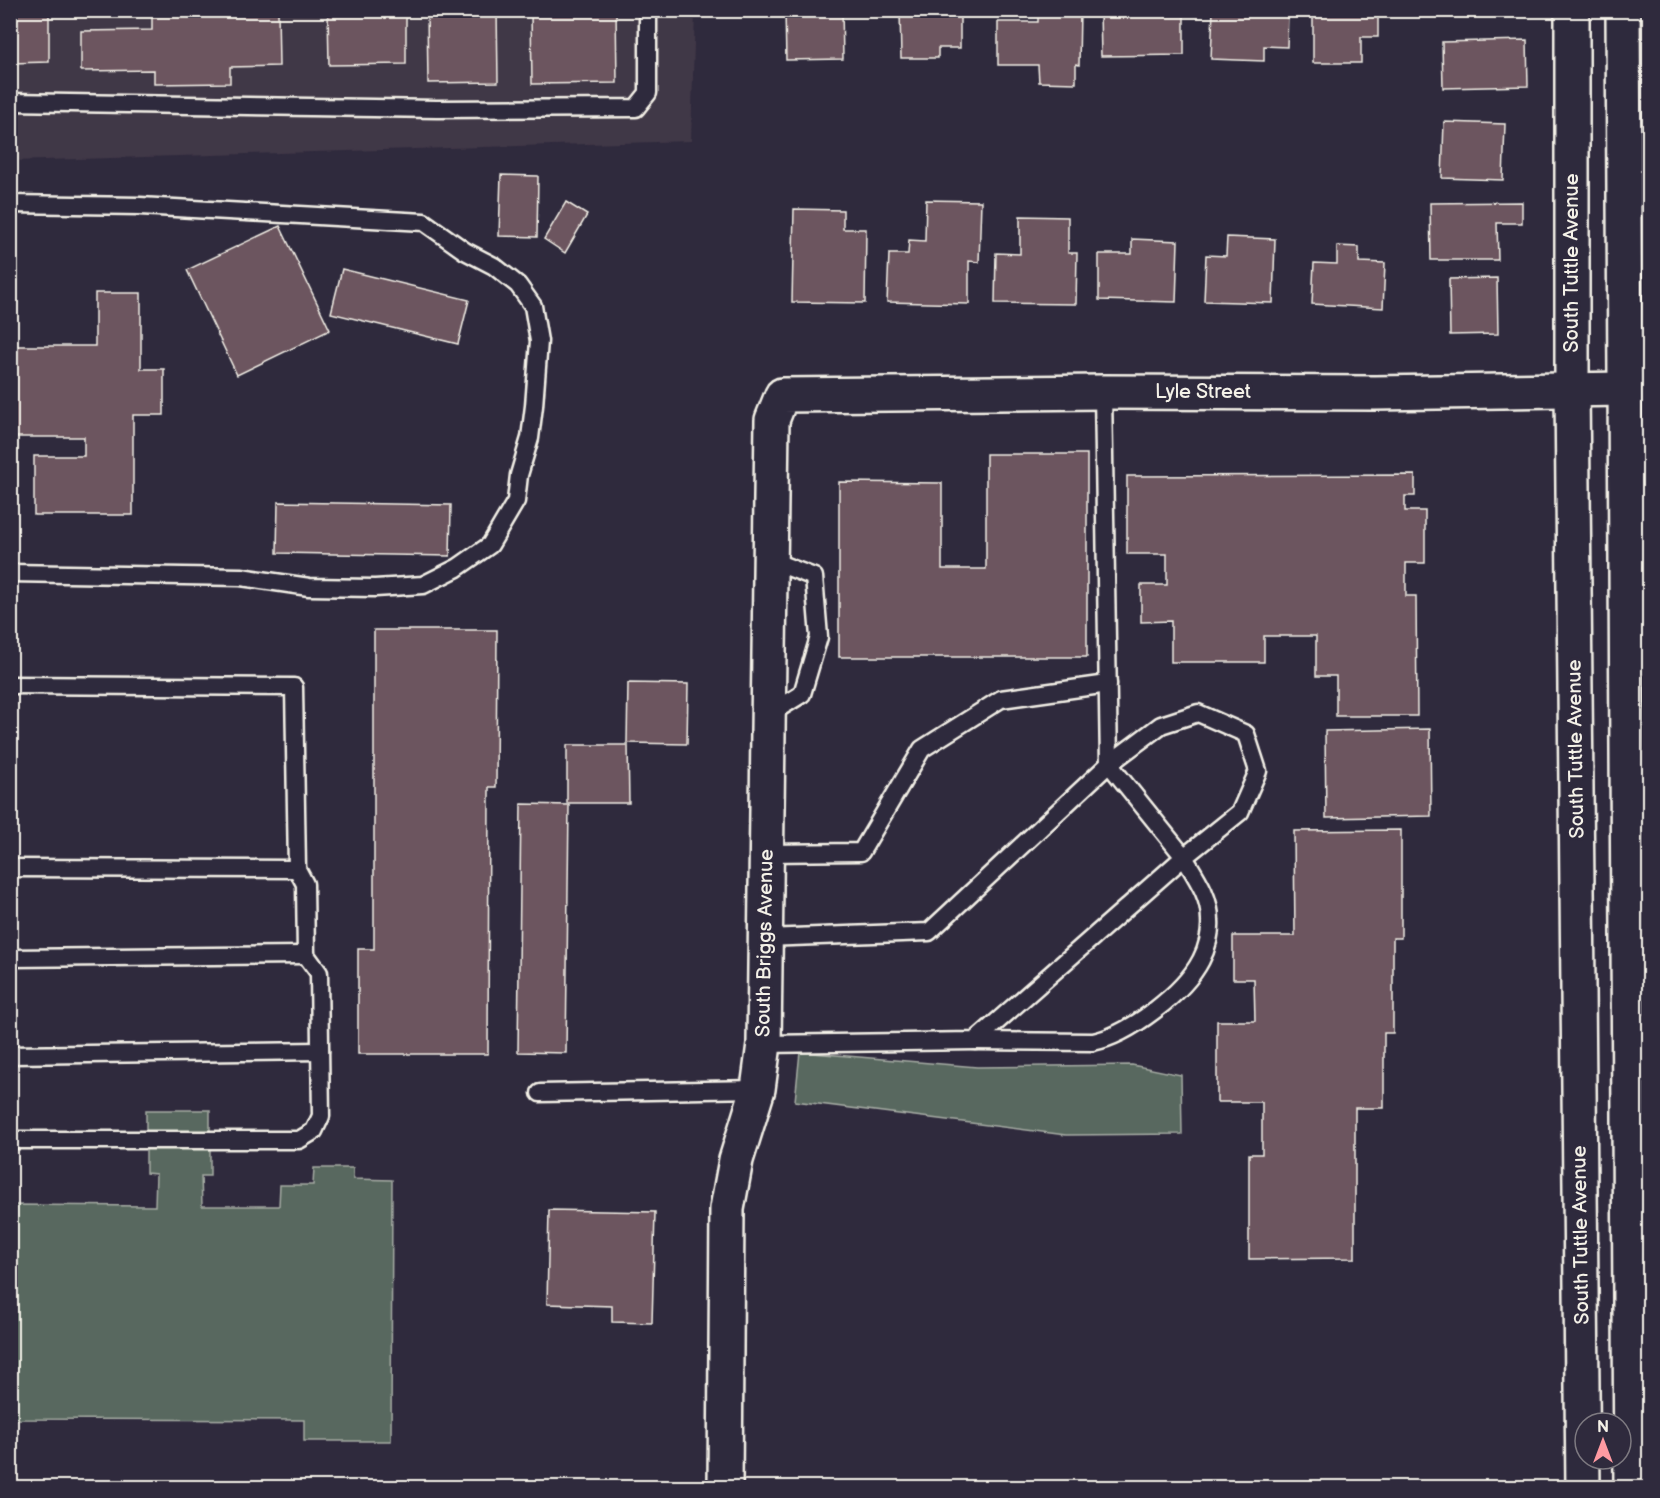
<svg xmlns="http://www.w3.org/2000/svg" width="1660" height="1498" viewBox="0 0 1660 1498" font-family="'Balsamiq Sans',sans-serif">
<rect width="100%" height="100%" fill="#2f2a3d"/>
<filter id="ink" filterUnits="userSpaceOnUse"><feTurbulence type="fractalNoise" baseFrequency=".0167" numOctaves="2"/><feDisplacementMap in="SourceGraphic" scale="12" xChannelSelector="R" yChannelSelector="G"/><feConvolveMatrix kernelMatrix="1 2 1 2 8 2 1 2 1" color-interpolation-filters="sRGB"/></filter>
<g filter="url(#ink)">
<polygon fill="#413747" points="10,11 695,11 691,141 11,161"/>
<g fill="#58685f" stroke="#a6aca4" stroke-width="1.5">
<polygon points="800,1052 977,1067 1132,1065 1181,1075 1182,1134 1066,1135 795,1101"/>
<polygon points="146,1110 210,1110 210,1176 201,1176 202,1206 279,1206 280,1185 313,1185 314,1168 353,1168 353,1179 392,1180 391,1441 304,1441 304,1420 11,1419 11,1205 155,1206 156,1174 146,1173"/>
</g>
<g fill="#6c545e" stroke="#f4f1e8" stroke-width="1.5">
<polygon points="10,10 49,10 49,62 10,63"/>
<polygon points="152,10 278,11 279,66 230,67 230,83 154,84 154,70 81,71 81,31 152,30"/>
<polygon points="328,10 406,10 406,64 329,65"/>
<polygon points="427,10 497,10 498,82 428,83"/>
<polygon points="531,10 616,10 617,83 532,84"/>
<polygon points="785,10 842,10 843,59 786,60"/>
<polygon points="900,10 960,10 960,48 938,48 938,58 901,58"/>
<polygon points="1038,10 1080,10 1079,65 1076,64 1076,83 1039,82 1038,65 998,65 998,22 1038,22"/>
<polygon points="1100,10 1184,10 1184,55 1101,56"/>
<polygon points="1213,10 1239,10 1239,13 1263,14 1263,10 1288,10 1287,47 1264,46 1264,61 1211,59"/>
<polygon points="1313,10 1378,10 1378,37 1361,37 1361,63 1313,63"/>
<polygon points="1527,40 1528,86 1443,88 1442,42"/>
<polygon points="1444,122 1505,124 1503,180 1442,178"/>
<polygon points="501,175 538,176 537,237 499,236"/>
<polygon points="926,200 981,201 979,262 969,261 969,304 887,302 889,254 908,254 909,240 925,241"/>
<polygon points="566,202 587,215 565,253 544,239"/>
<polygon points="1522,202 1522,223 1497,223 1498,260 1431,260 1430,203"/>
<polygon points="794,209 843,210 843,229 866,229 865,303 792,302"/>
<polygon points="1020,216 1068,217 1068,253 1077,253 1076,304 995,303 996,253 1020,254"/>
<polygon points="280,226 330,330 237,375 187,270"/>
<polygon points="1227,237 1275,239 1273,303 1204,301 1206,255 1226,256"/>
<polygon points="1132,239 1178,241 1176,302 1099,300 1099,254 1132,254"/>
<polygon points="1337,246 1359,247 1359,262 1385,263 1383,308 1312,304 1314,263 1337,264"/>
<polygon points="342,269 469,300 458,344 331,313"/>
<polygon points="1497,278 1498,334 1450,335 1449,279"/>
<polygon points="95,293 141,293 141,369 164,369 164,415 133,415 133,515 34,515 34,456 84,456 84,437 10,437 10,346 95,346"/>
<polygon points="986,454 1087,454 1087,657 839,657 839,482 942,483 942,569 986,569"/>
<polygon points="1415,475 1415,496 1405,496 1405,511 1425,511 1425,563 1406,563 1406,596 1416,596 1417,716 1336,716 1336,676 1316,676 1316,636 1264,636 1264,662 1171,662 1171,621 1141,622 1141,585 1167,585 1167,554 1127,554 1127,476"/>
<polygon points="278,502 451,505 450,556 277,553"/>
<polygon points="374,630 497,630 496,787 489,787 488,1054 358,1054 358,949 374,949"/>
<polygon points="628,683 688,684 687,744 627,743"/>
<polygon points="1430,729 1431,816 1326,818 1325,731"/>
<polygon points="567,745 628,745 629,803 567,803"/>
<polygon points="521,804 569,805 566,1053 518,1052"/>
<polygon points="1401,830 1401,938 1393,938 1393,1033 1384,1033 1384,1108 1355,1108 1355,1258 1249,1259 1249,1154 1262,1154 1262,1102 1217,1102 1217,1021 1255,1021 1254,979 1233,979 1233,936 1295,936 1294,831"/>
<polygon points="549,1210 655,1212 652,1323 612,1322 612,1306 547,1304"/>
</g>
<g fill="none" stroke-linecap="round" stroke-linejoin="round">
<g stroke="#f4f1e8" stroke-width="21">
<g id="lane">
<polyline points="10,102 437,109 636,108 648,93 648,10"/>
<polyline points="10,204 140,206 424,222 465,251 494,266 518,285 533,306 539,341 534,406 530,438 519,475 516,501 490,545 457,568 423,585 375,588 309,587 241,577 10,573"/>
<polyline points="10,685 294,687 297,869 305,884 306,955 319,973 321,1116 314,1131 299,1140 10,1140"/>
<polyline points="768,715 802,694 819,637 814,577 770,560"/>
<polyline points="765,853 861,852 922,749 1001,699 1108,684"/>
<polyline points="10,868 297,869"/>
<path d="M764,938L929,932L1109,764L1161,725L1198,713L1246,734L1258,771L1240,812L1184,857C1196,877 1210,896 1210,920C1211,933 1207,949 1201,960C1184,993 1129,1035 1093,1042L975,1041"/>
<polyline points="10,958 306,955"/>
<polyline points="764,1044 975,1041 1184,857 1109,764 1103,392"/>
<polyline points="10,1055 320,1051"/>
<polyline points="540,1093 758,1089"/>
</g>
</g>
<g stroke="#f4f1e8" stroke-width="38">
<polyline id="street" points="725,1488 727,1209 736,1160 758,1089 764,1044 772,420 782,395 1103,392 1375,393 1624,389"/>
</g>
<g stroke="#f4f1e8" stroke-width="38">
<g id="secondary">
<polyline points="1572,10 1572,389 1583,1488"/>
<polyline points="1623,10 1631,1488"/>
</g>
</g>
<use href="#lane" stroke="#2f2a3d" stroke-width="16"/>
<use href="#street" stroke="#2f2a3d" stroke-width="33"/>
<use href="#secondary" stroke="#2f2a3d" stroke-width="33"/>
</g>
</g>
<g text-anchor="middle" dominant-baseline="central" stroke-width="6" stroke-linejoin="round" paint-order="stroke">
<g font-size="20" fill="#f4f1e8" stroke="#2f2a3d">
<text transform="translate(1572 263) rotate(-90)">South Tuttle Avenue</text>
<text x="1203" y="392">Lyle Street</text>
<text transform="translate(1576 749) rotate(-91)">South Tuttle Avenue</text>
<text transform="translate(765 943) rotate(-89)">South Briggs Avenue</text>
<text transform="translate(1581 1235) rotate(-91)">South Tuttle Avenue</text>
</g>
</g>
<rect width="1660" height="1498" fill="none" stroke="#2f2a3d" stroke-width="36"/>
<rect x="18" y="18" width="1624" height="1462" fill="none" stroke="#f4f1e8" stroke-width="2" filter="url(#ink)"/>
<g transform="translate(1603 1441)"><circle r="28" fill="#2f2a3d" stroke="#7e7a81" stroke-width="1.5"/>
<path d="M0-4.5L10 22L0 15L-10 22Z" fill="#ff9aa2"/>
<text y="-9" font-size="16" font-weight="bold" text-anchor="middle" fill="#f4f1e8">N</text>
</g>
</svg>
